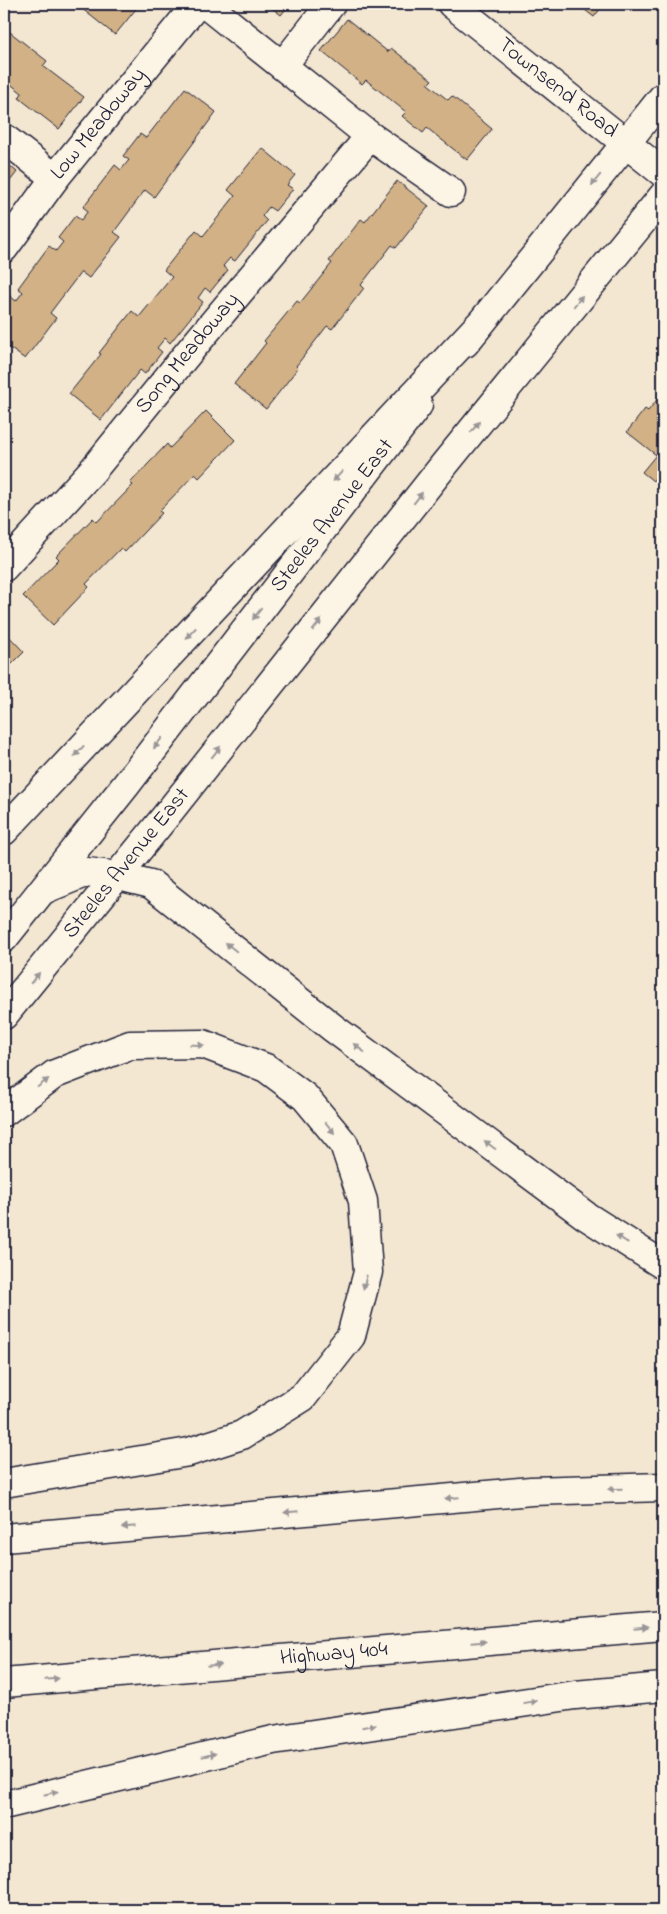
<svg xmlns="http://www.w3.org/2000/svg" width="667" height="1914" viewBox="0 0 667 1914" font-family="'Indie Flower',sans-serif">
<rect width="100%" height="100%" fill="#f3e7d2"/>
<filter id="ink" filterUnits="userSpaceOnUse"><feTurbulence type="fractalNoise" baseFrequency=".02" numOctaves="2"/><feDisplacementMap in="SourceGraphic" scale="10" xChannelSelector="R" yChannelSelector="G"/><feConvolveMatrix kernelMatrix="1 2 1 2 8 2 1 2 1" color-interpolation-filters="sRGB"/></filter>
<g filter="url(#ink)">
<g fill="#d1b185" stroke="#22223b">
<polygon points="76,4 140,4 115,35"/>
<polygon points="267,4 290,4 281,15"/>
<polygon points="577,4 604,4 594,17"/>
<polygon points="347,19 388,52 391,48 432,80 428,84 448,100 452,96 492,129 467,160 427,128 423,133 402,116 406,112 366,80 362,84 321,51"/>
<polygon points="6,29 47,61 43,66 84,97 59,129 19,98 22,93 4,79 4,32"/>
<polygon points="185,88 216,112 154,197 145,190 114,232 121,237 89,278 81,272 50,313 56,318 25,359 4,344 4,304 10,296 16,301 23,292 18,288 49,246 56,251 63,242 58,238 75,216 81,220 88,211 83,207 115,165 121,170 129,160 123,156 140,134 146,138"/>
<polygon points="262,148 295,175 287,185 293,189 275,211 269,207 262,216 267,221 235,261 230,258 223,266 228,270 210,292 205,288 198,298 203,302 170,343 165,338 157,348 162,352 145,374 140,370 101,420 69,394 101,354 99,353 132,311 139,317 172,277 164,270 196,230 203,236 235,196 228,190"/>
<polygon points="4,161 17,172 4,189"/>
<polygon points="397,181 429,206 396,248 392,245 361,285 364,288 332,329 327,326 296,366 298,368 266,409 234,384 266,343 264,341 297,301 300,303 332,263 329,261 361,219 365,222"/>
<polygon points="663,392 663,467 653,481 642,472 656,455 627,432 645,409 648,411"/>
<polygon points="206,411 235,440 199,478 195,474 159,511 162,513 125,552 121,548 86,584 89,587 53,625 23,596 59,559 56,556 93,518 97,522 133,485 130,483 167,444 170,448"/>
<polygon points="4,631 24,652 6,670 4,668"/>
</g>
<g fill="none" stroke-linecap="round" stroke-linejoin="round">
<g stroke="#22223b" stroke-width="31">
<g id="minor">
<path id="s1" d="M452,4L663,173"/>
<polyline points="283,65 331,4"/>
<polyline points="370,136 451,192"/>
<polyline points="4,138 55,178"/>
<path id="s2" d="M4,248L55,178L197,4"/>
<path id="s3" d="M4,567L93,470L188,353L370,136L205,4"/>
</g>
</g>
<g stroke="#22223b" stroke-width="31">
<g id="major">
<polyline points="465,343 663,97"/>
<path id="s4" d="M4,938L126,785L418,405"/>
<path id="s5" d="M4,1015L165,817L444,465L663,196"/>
</g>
</g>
<g stroke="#22223b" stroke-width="31">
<g id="highway">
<polyline points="4,831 479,325"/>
<polyline points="43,890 87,872 118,876 151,884 333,1028 586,1216 663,1265"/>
<polyline points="4,1112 55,1074 130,1045 203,1044 266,1068 305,1097 344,1144 363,1201 368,1272 351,1336 303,1397 242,1435 189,1452 4,1483"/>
<polyline points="4,1538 531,1491 663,1487"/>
<path id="s6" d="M4,1683L663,1626"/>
<polyline points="4,1805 273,1740 575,1695 663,1687"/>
</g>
</g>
<use href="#minor" stroke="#fcf5e5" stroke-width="28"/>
<use href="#major" stroke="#fcf5e5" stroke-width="28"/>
<use href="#highway" stroke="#fcf5e5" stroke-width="28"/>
</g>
<defs><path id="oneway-solid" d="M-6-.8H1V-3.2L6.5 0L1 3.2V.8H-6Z" transform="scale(1.25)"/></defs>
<g fill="#9a9698">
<use href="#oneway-solid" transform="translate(596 180) rotate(129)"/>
<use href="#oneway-solid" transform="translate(578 301) rotate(-51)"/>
<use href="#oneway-solid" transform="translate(475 427) rotate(-51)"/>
<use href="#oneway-solid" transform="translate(338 476) rotate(133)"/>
<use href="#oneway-solid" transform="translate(418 498) rotate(-52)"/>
<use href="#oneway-solid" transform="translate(257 614) rotate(128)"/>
<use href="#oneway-solid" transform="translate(317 625) rotate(-52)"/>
<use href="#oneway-solid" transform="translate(191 633) rotate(133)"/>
<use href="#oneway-solid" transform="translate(158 743) rotate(128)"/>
<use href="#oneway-solid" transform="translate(79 751) rotate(133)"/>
<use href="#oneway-solid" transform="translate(216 752) rotate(-52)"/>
<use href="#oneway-solid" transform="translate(231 947) rotate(-141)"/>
<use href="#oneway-solid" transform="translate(35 978) rotate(-50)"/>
<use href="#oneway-solid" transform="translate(197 1045) rotate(3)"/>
<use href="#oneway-solid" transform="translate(359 1048) rotate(-143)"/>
<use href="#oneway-solid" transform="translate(43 1083) rotate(-37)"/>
<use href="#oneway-solid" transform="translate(330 1128) rotate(51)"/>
<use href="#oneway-solid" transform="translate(490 1145) rotate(-143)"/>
<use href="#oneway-solid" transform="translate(622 1239) rotate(-148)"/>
<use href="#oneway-solid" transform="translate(365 1282) rotate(104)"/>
<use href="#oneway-solid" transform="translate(615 1489) rotate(178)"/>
<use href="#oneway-solid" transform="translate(452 1498) rotate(175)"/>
<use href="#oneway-solid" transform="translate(291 1512) rotate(175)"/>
<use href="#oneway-solid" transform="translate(129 1527) rotate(175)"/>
<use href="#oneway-solid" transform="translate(641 1628) rotate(-5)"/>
<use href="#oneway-solid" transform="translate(479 1642) rotate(-5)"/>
<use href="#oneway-solid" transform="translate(214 1665) rotate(-5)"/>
<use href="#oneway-solid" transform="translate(52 1679) rotate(-5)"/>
<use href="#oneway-solid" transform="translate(530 1702) rotate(-9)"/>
<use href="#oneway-solid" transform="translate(369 1726) rotate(-9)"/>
<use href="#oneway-solid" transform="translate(209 1755) rotate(-13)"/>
<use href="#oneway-solid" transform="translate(51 1793) rotate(-13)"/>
</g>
</g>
<g text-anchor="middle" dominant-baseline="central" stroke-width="5" stroke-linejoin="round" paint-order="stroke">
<g font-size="22" fill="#22223b" stroke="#fcf5e5">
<text stroke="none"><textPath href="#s1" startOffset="135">Townsend Road</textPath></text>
<text stroke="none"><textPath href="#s2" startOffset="156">Low Meadoway</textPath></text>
<text stroke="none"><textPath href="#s3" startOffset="282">Song Meadoway</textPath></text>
<text stroke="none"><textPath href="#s4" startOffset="535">Steeles Avenue East</textPath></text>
<text stroke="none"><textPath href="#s5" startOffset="195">Steeles Avenue East</textPath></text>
<text stroke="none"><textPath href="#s6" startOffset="331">Highway 404</textPath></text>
</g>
</g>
<rect width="667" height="1914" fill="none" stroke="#fcf5e5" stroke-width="20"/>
<rect x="10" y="10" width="647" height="1894" fill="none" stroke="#22223b" stroke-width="2" filter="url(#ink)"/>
</svg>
